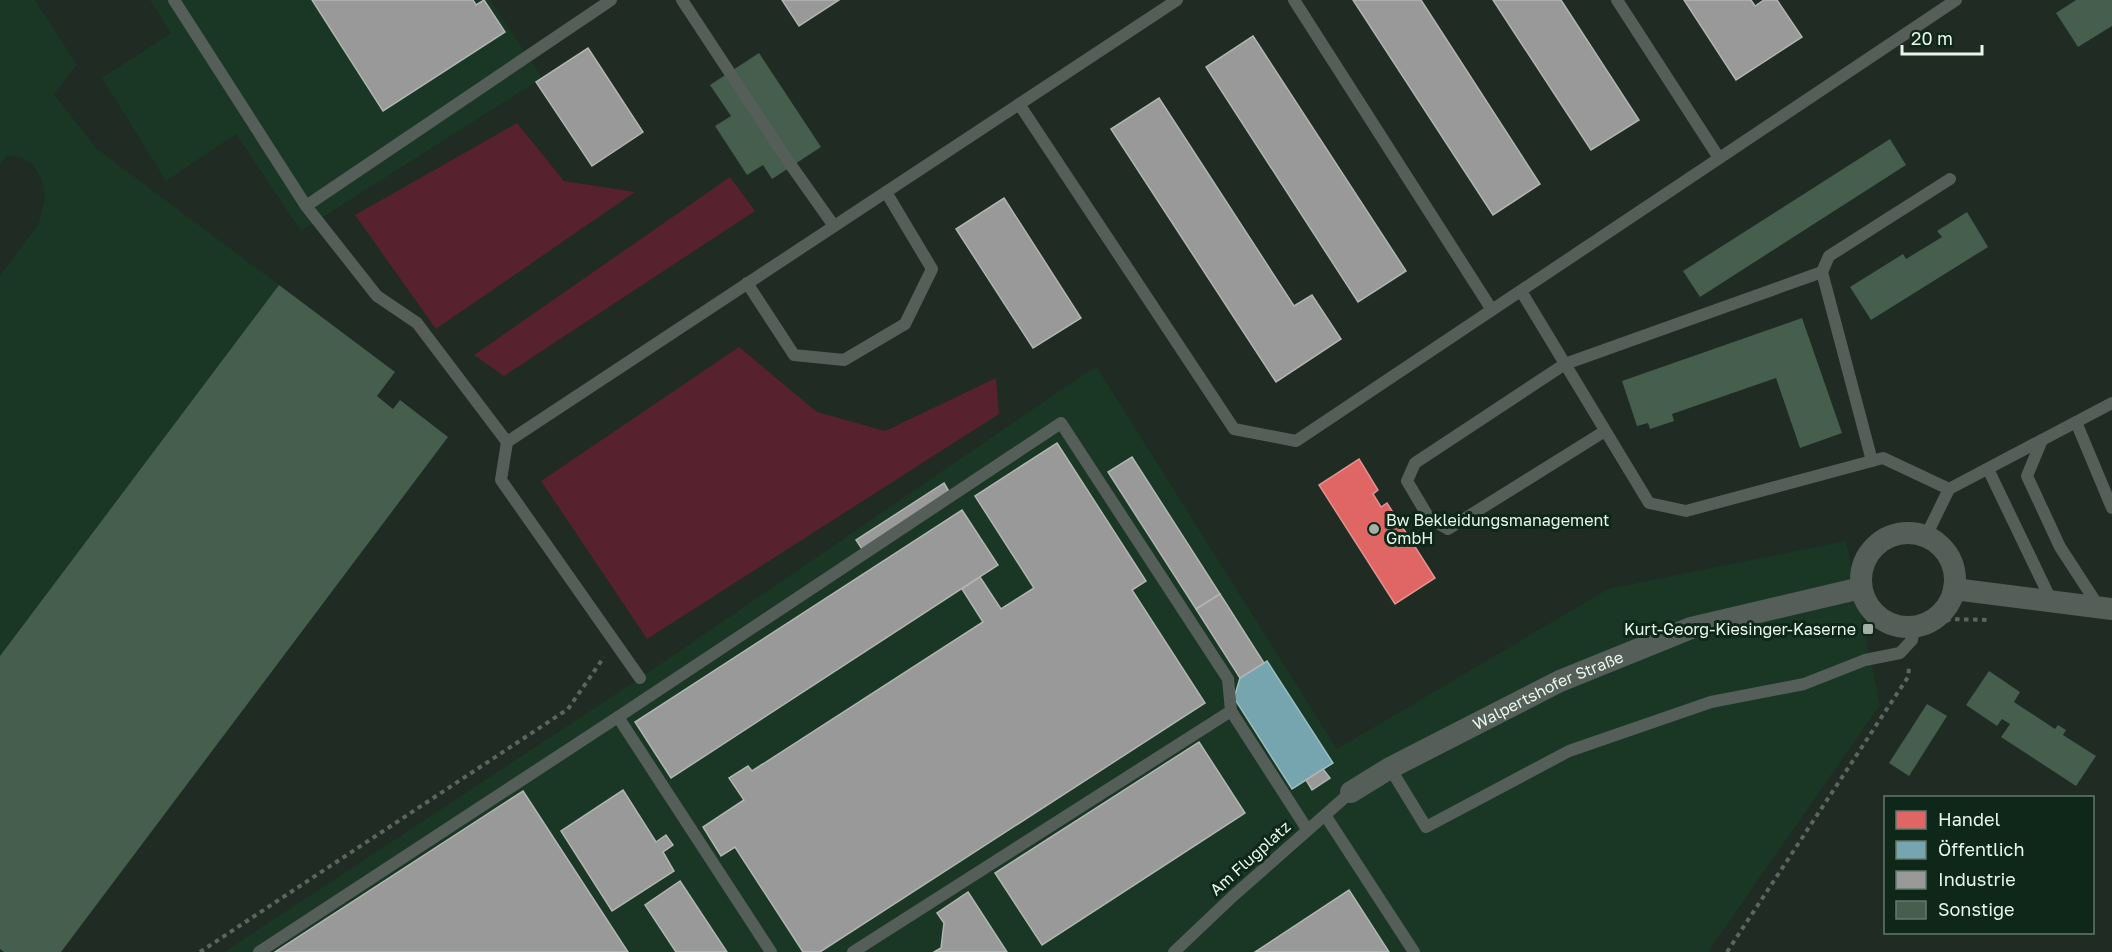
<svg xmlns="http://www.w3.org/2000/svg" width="2112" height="952" viewBox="0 0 2112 952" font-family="'Golos Text',sans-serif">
<rect width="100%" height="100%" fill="#1f2b23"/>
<g fill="#1a3725">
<polygon points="0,0 35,0 77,65 54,94 96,148 279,285 0,656 0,276 39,223 45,197 41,178 33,165 21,157 7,156 0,165"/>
<polygon points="150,0 490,0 542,78 301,231 236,134 166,181 102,78 171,33"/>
<polygon points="1096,366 1337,749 1608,589 1846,541 1880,705 1708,952 224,952 640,678"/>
</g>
<g fill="#57212d">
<polygon points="517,123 564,181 635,192 436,329 355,215"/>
<polygon points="730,177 755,211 504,376 474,355"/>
<polygon points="739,347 817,412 885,431 996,378 999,414 647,639 541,481"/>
</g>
<polygon fill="#e06666" stroke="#e2928e" stroke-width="1.5" points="1359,459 1378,490 1373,494 1381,507 1387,503 1435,578 1395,604 1319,485"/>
<polygon fill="#76a5af" stroke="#98bec1" stroke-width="1.5" points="1267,661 1333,763 1292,789 1234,698 1240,678"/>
<g fill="#999" stroke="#b1b5b2" stroke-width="1.5">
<polygon points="312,0 473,0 476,5 484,0 505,32 383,111"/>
<polygon points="782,0 839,0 799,26"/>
<polygon points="1353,0 1421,0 1540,184 1493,215"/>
<polygon points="1493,0 1561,0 1639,120 1591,150"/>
<polygon points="1684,0 1751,0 1755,6 1764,0 1777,0 1802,37 1736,80"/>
<polygon points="1253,36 1406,271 1358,302 1206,67"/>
<polygon points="588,48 643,132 592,166 536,82"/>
<polygon points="1159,98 1294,306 1312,295 1341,339 1276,382 1111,129"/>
<polygon points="1004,198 1081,318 1033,348 956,229"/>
<polygon points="1057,443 1146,581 1132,590 1205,703 820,952 803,952 735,847 721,856 703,827 744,800 729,778 748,766 752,771 983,622 962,589 980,577 1001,609 1034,588 975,496"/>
<polygon points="1132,457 1220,594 1196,609 1108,472"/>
<polygon points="944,483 951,495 864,552 856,540"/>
<polygon points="962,510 998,565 671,778 635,722"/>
<polygon points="1220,594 1264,663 1240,678 1196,609"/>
<polygon points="1199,742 1245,813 1042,945 995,873"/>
<polygon points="1323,769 1330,778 1312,790 1306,780"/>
<polygon points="623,790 656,842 666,835 673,845 663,852 674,871 612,911 561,831"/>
<polygon points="523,791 628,952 275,952"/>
<polygon points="680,881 727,952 676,952 645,905"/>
<polygon points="1349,890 1389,952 1255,952"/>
<polygon points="968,892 1007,952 934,952 941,948 944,923 937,913"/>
</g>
<g fill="#455e4e">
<polygon points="2076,0 2112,0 2112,26 2078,47 2056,13"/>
<polygon points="759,53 821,147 772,179 763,165 747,175 715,126 731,116 710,85"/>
<polygon points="1890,139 1906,165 1700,297 1683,271"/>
<polygon points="1967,212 1988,247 1871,320 1850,287 1903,254 1906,259 1942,237 1937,231"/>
<polygon points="279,285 395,372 377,396 393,409 400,400 448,437 61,952 4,952 0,949 0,656"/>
<polygon points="1802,318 1842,433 1800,448 1776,378 1672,414 1674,421 1650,429 1648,423 1637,426 1622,381"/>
<polygon points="1989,671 2020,692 2014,702 2055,729 2058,725 2066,730 2063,735 2096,756 2076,786 2001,737 2010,724 2002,719 1997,726 1966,705"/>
<polygon points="1927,704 1947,716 1909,776 1889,763"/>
</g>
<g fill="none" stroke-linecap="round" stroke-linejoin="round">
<g stroke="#5c665f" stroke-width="4" stroke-dasharray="4.5 4.5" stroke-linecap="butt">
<polyline points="1931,630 1950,619 1987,620"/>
<polyline points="200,952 568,709 604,657"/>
<polyline points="1727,952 1908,677 1909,668"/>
</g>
<g stroke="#555e58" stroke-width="12">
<polyline points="174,0 306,206 377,296 417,323 507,442 1177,0"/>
<polyline points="682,0 788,161 834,226"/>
<polyline points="1294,0 1492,310"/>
<polyline points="1617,0 1719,158"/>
<polyline points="1019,104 1234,429 1296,441 1956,0"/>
<polyline points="306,206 611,0"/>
<polyline points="1822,272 1829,256 1950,179"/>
<polyline points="747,283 794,355 844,360 905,324 932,269 886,192"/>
<polyline points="1521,291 1649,503 1686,511 1883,458 1949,489"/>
<polyline points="2076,422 2112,508"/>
<polyline points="1605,431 1448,529 1429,518 1407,481 1415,463 1565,364 1822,272 1872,461"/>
<polyline points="2042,440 2027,476 2060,547 2099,607"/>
<polyline points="507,442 501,480 640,678"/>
<polyline points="1988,469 2052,602"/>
<polyline points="1926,536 1949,489 2112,403"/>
<polyline points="618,717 1061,423 1228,679 1231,711"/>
<polyline points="1390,768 1426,827 1569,751 1711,702 1804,684 1865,660 1900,653 1912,640 1914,627"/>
<polyline points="1325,815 1414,952"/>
<polyline points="259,952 618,717 771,952"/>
<polyline points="853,952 1231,711 1307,829"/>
<polyline points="1174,952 1232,897 1351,792"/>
</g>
<g stroke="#555e58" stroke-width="22">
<circle cx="1908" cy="580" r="47"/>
<polyline points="1954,589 2112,609"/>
<path id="s1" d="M1351,792L1390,768L1560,681L1691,628L1861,588"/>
</g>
</g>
<g fill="#a2b0a6" stroke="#0f2718" stroke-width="2">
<circle cx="1374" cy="529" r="6"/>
<rect x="1862" y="623" width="12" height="12" rx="3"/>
</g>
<g text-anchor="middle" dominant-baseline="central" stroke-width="6" stroke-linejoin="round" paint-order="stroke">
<g font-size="16" fill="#e8f7ec" stroke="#0f2718" text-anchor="start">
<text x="1386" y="520">Bw Bekleidungsmanagement<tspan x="1386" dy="18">GmbH</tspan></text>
<text x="1856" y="629" text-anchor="end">Kurt-Georg-Kiesinger-Kaserne</text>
</g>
<g font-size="16" fill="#e8f7ec" stroke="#0f2718">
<text stroke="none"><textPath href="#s1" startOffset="222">Walpertshofer Straße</textPath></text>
<text transform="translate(1250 858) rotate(-42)">Am Flugplatz</text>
</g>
</g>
<rect x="1884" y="796" width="210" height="138" fill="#0f2718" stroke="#667a6d" stroke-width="1.5"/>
<rect x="1896" y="811" width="30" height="18" fill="#e06666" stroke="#667a6d" stroke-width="1.5"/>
<text x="1938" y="826" font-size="18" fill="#e8f7ec">Handel</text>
<rect x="1896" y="841" width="30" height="18" fill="#76a5af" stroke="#667a6d" stroke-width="1.5"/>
<text x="1938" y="856" font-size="18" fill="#e8f7ec">Öffentlich</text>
<rect x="1896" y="871" width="30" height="18" fill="#999999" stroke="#667a6d" stroke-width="1.5"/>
<text x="1938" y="886" font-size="18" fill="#e8f7ec">Industrie</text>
<rect x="1896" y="901" width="30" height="18" fill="#455e4e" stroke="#667a6d" stroke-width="1.5"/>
<text x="1938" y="916" font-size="18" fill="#e8f7ec">Sonstige</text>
<path d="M1902 45v9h80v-9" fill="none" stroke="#e8f7ec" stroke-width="3"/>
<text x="1911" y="45" font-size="18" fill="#e8f7ec" stroke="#0f2718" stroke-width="4.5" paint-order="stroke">20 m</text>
</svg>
